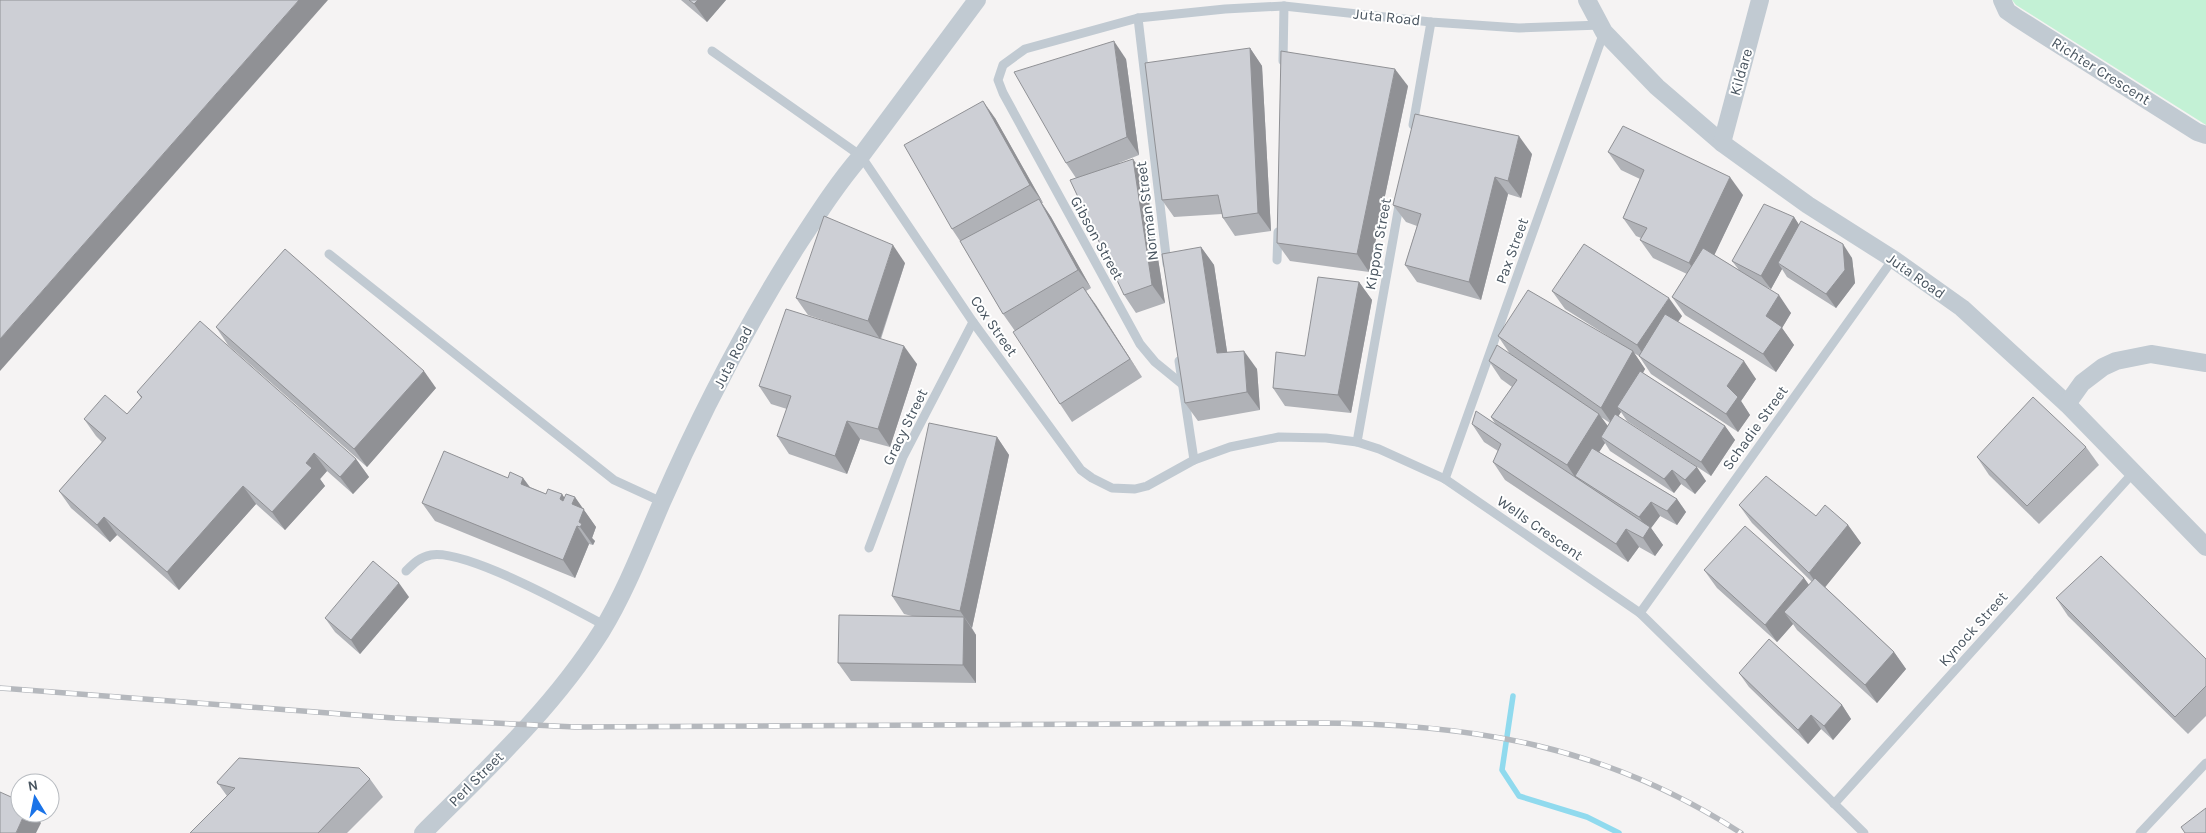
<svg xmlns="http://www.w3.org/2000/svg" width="2206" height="833" viewBox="0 0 2206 833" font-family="Karla,sans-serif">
<rect width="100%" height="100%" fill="#f5f3f3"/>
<polygon fill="#c3f1d5" points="2012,0 2206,0 2206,125 2016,5"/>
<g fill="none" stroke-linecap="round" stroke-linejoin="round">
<polyline stroke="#90daee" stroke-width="5.5" points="1513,696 1502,770 1519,796 1587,817 1619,833"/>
<g stroke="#c1cad2" stroke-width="9">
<polyline points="1138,18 1167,264"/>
<polyline points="712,51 861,156 973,322 1081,470 1092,478 1112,488 1135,489 1147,486 1194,460 1230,447 1279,437 1326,438 1357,442 1379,449 1445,479 1640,613 1864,833"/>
<polyline points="1283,61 1284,6"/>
<polyline points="1413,125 1431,22"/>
<polyline points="329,254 614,480 662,502"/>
<polyline points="1277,260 1278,232"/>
<polyline points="1179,361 1194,460"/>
<polyline points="1182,384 1155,362 1140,344 1003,93 998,80 1003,65 1025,49 1138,18 1225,9 1284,6 1431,22 1519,28 1601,25"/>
<polyline points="1357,442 1400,200"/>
<polyline points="1445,479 1604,32"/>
<polyline points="869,548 903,457 973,322"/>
<path d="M406,571C414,563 420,557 431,555C466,549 571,607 604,625"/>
<polyline points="1640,613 1893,259"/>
<polyline points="1834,804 2133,473"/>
<polyline points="2140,833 2206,763"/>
</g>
<g stroke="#c1cad2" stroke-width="18">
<polyline points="1587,0 1604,32 1657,87 1722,143 1808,205 1893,259 1962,308 2067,404 2206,547"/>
<polyline points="2002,0 2007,11 2017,18 2197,132 2206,135"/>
<polyline points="1722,143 1760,0"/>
<polyline points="2067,404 2082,383 2103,367 2116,361 2151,354 2206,363"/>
<path d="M423,833C486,770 553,708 601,632C626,591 643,546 662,502C700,415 744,330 795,249C816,217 836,185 861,156L977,0"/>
</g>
<g stroke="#b5b8bd" stroke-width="5.5">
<path id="rail" d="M0,688L394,718L575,727L1311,723C1470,723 1605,745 1741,833"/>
</g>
<use href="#rail" stroke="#fff" stroke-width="4" stroke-dasharray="11" stroke-linecap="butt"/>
</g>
<g fill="#b0b2b7" fill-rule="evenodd">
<polygon points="681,0 726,0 707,22"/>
<polygon points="1250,48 1262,66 1271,231 1235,236 1223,218 1222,214 1174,217 1162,200"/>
<polygon points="1126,59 1139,155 1119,163 1145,176 1165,303 1136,313 1124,295 1076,178 1066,163"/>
<polygon points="1408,86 1369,272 1290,261 1277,243"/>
<polygon points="995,118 1043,203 1042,203 1051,217 1091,288 1086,291 1142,377 1072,422 1060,404 1015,331 1003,314 960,241 952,229"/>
<polygon points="1608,152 1743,195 1714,255 1739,270 1732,261 1794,217 1799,225 1852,258 1855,283 1836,308 1787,277 1782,269 1771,289 1764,286 1791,313 1782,328 1794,345 1776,372 1685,315 1672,297 1687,274 1653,258 1640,240 1641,238 1636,236 1623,218 1640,179 1621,170"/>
<polygon points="1532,154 1521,198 1508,194 1481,300 1417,282 1405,265 1417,226 1406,222 1393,205"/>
<polygon points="1201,247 1214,265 1227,352 1257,369 1260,410 1198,421 1185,403"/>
<polygon points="905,263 881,339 917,364 890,447 860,439 847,474 789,454 777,436 787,409 771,404 759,386 870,336 808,315 796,298"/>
<polygon points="1359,282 1372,300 1351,413 1285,406 1273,388 1305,356"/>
<path d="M1552,291L1682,316L1678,322L1756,379L1741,401L1750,415L1738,432L1651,374L1639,356L1634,353L1645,369L1643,373L1725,426L1735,440L1711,476L1627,421L1621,412L1618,416L1706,481L1695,494L1681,484L1674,493L1610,451L1605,443L1599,452L1677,499L1686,512L1677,525L1660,516L1651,528L1663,545L1655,556L1639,547L1628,562L1505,480L1493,462L1498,451L1484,442L1472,424L1496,425L1491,417L1512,387L1501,379L1489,361L1535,371L1510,354L1498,336L1619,343L1565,309ZM1601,417L1610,423L1608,426Z"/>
<polygon points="216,327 436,388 367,467 228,345"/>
<polygon points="137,392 356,459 369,477 353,494 327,471 320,479 325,486 285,530 256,504 179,590 117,535 110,542 71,508 59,491 102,442 96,436 84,419 127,414 141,398"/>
<polygon points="997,437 1009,455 972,628 976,635 976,683 851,681 838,663 916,617 904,614 892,596"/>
<polygon points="2086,447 2099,465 2039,524 1989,475 1977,457"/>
<polygon points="508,478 523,478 530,487 546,494 562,494 564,498 583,509 596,527 592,538 595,541 593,545 589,544 575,578 435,521 422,503"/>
<polygon points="1739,505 1816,516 1848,525 1861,543 1825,587 1894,652 1906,669 1877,703 1797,630 1793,624 1777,642 1717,588 1704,570 1804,578 1809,585 1812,582 1752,523"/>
<polygon points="409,597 360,654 335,632 325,618"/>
<polygon points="2056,598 2206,659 2206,716 2188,734 2068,616"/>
<polygon points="1739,673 1842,705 1851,719 1833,740 1821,729 1808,744 1749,687"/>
<polygon points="370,779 383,797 347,833 190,833 227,796 217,782"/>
</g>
<g fill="#909195">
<polygon points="299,0 328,0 0,371 0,339"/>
<polygon points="698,0 726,0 707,22 694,4"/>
<polygon points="1114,41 1126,59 1139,155 1127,137"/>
<polygon points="1250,48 1262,66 1271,231 1258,213"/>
<polygon points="1395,69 1408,86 1369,272 1357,254"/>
<polygon points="983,101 995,118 1043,203 1030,185"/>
<polygon points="1519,136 1532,154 1521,198 1508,181"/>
<polygon points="1133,159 1145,176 1165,303 1152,285"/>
<polygon points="1495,177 1508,194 1481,300 1469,282"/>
<polygon points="1730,177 1743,195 1702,281 1689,263"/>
<polygon points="1039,199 1051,217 1091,288 1078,270"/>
<polygon points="1794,217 1803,231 1778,263 1782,269 1771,289 1761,276"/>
<polygon points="1843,244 1852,258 1855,283 1836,308 1826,294"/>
<polygon points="893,245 905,263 880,339 868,321"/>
<polygon points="1201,247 1214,265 1230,371 1217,353"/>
<polygon points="1359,282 1372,300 1351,413 1338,395"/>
<polygon points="1083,287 1096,305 1142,377 1130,359"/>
<polygon points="1779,295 1791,313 1782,328 1794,345 1776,372 1763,354 1766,316"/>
<polygon points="1669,298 1682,316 1649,363 1637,345"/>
<polygon points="904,346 917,364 890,447 878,429"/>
<polygon points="1244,351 1257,369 1260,410 1247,392"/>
<polygon points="1633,351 1645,369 1622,410 1617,407 1621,412 1613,425 1601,408"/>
<polygon points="1744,361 1756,379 1741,401 1750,415 1738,432 1726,414 1727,386"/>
<polygon points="424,371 436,388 367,467 354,449"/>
<polygon points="1599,414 1612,432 1601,437 1605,443 1579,483 1567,465"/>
<polygon points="847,421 860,439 847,474 835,456"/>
<polygon points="1725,426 1735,440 1711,476 1701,462"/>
<polygon points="997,437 1009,455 972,628 960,611"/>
<polygon points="314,453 327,471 320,479 325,486 285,530 272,512 306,463"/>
<polygon points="356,459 369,477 353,494 340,477"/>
<polygon points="1697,467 1706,481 1695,494 1685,480"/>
<polygon points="1672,470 1681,484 1674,493 1664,479"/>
<polygon points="523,478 536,496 521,484"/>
<polygon points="243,486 256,504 179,590 167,572"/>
<polygon points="562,494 574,512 560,499"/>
<polygon points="575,497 596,527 592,538 595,541 593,545 580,527 579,522 572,504"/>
<polygon points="1677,499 1686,512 1677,525 1667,511"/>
<polygon points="1651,502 1660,516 1651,528 1663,545 1655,556 1643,538 1648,530 1639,517"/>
<polygon points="104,517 117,535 110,542 97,525"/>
<polygon points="1848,525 1861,543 1822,591 1809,573"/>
<polygon points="577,526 589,544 575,578 563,560"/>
<polygon points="1626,529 1639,547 1628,562 1616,544"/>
<polygon points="1804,578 1817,596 1784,612 1793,624 1777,642 1765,625"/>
<polygon points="399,583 409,597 360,654 351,640"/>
<polygon points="964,617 976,635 976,683 963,665"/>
<polygon points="1894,652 1906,669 1877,703 1865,685"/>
<polygon points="1842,705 1851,719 1833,740 1824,726"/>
<polygon points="1811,715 1821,729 1808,744 1798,730"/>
<polygon points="25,813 34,813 41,823 36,833 16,833"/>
</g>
<g fill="#cdcfd5" stroke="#909195">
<polygon points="0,0 299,0 0,339"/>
<polygon points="689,0 698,0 694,4"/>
<polygon points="1114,41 1127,137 1066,163 1014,72"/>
<polygon points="1250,48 1258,213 1223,218 1218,195 1162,200 1145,63"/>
<polygon points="1281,51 1395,69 1357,254 1277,243"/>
<polygon points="983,101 1030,185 952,229 904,145"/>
<polygon points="1415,114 1519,136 1508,181 1495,177 1469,282 1405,265 1421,214 1393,205"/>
<polygon points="1623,126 1730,177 1689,263 1640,240 1647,228 1623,218 1644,170 1608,152"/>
<polygon points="1133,159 1152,285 1124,295 1070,180"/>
<polygon points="1039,199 1078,270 1003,314 960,241"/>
<polygon points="1764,204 1794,217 1761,276 1732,261"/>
<polygon points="824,216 893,245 868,321 796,298"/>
<polygon points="1801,221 1843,244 1845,270 1826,294 1778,263"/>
<polygon points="1584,244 1669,298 1637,345 1552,291"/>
<polygon points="1201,247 1217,353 1244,351 1247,392 1185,403 1162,254"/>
<polygon points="1703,248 1779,295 1766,316 1782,327 1763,354 1672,297"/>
<polygon points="285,249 424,371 354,449 216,327"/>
<polygon points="1318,277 1359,282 1338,395 1273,388 1276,352 1305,356"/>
<polygon points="1083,287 1130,359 1060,404 1013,332"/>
<polygon points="1528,290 1633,351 1601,408 1498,336"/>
<polygon points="786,309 904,346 878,429 847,421 835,456 777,436 791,396 759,386"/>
<polygon points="1665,314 1744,361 1727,386 1738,397 1726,414 1639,356"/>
<polygon points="200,321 356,459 340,477 314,453 306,463 312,468 272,512 243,486 167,572 104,517 97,525 59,491 106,438 84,419 105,395 127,414 142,397 137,392"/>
<polygon points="1497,345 1599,414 1567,465 1491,417 1517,380 1489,361"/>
<polygon points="1640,371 1725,426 1701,462 1617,407"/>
<polygon points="2033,397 2086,447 2027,506 1977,457"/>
<polygon points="1476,411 1650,527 1643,538 1626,529 1616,544 1493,462 1501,444 1472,424"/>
<polygon points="1615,414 1697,467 1685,480 1672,470 1664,479 1601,437"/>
<polygon points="929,423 997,437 960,611 892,596"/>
<polygon points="1592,448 1677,499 1667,511 1651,502 1639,517 1575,476"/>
<polygon points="444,451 508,478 510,472 523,478 521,484 546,494 548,489 562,494 560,499 563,501 566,494 575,497 572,504 584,509 579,522 582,524 580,527 577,526 563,560 422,503"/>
<polygon points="1766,476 1816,516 1825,505 1848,525 1809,573 1739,505"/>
<polygon points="1745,526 1804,578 1765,625 1704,570"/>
<polygon points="2101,556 2206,659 2206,686 2175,717 2056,598"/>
<polygon points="373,561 399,583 351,640 325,618"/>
<polygon points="1815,578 1894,652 1865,685 1784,612"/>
<polygon points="839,615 964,617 963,665 838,663"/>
<polygon points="1769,639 1842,705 1824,726 1811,715 1798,730 1739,673"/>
<polygon points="239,758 359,768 370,779 318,833 190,833 235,788 218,784 217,782"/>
<polygon points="0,792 20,801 20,813 25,813 16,833 0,833"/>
<polygon points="2206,808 2206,833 2185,833 2181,827"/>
</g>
<g text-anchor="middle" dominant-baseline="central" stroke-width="4" stroke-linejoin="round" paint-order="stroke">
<g font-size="15" fill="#4a5661" stroke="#fff">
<text transform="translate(1387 17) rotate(6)">Juta Road</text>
<text transform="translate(2101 71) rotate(32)">Richter Crescent</text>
<text transform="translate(1741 72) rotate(-74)">Kildare</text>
<text transform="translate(1147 211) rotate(-97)">Norman Street</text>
<text transform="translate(1097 238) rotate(61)">Gibson Street</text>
<text transform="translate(1378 244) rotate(-80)">Kippon Street</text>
<text transform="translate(1512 251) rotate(-70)">Pax Street</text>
<text transform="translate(1916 276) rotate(35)">Juta Road</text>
<text transform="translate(994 326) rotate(55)">Cox Street</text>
<text transform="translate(733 357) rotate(-63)">Juta Road</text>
<text transform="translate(905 427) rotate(-64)">Gracy Street</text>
<text transform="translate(1755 428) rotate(-54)">Schadie Street</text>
<text transform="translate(1540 528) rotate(35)">Wells Crescent</text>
<text transform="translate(1973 629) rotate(-48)">Kynock Street</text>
<text transform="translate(476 779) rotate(-45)">Perl Street</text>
</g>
</g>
<g transform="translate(35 798) rotate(350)"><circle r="24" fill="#ffffff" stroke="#b7bbc0"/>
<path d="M0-4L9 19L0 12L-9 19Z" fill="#1a73e8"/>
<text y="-8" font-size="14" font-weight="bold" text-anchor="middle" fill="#4a5661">N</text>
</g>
</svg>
